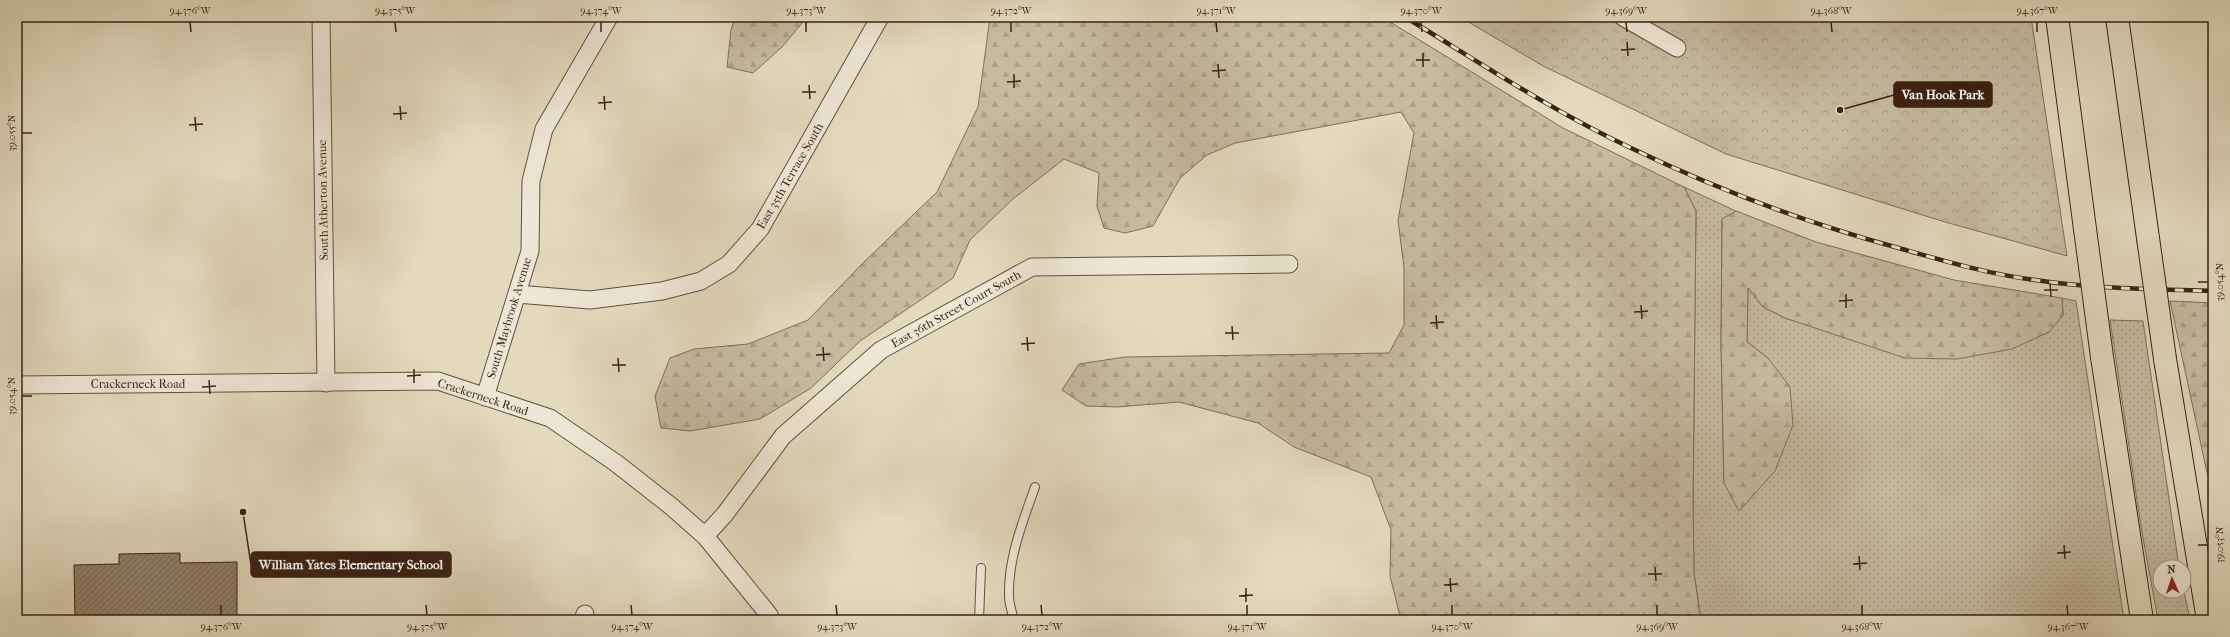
<svg xmlns="http://www.w3.org/2000/svg" width="2230" height="637" viewBox="0 0 2230 637" font-family="'IM FELL French Canon',serif">
<defs>
<pattern id="grass-dots" width="8" height="8" patternUnits="userSpaceOnUse"><rect width="8" height="8" fill="#c6bba1"/><path d="M2 2h.1M6 6h.1" fill="none" stroke="#aba08a" stroke-width="1.8" stroke-linecap="round"/></pattern>
<pattern id="forest-firs" width="22" height="20" patternUnits="userSpaceOnUse"><rect width="22" height="20" fill="#c6bba1"/><path d="M5 1l3.5 6h-7zM16 11l3.5 6h-7z" fill="#aba08a"/></pattern>
<pattern id="park-crowns" width="20" height="18" patternUnits="userSpaceOnUse"><rect width="20" height="18" fill="#c6bba1"/><path d="M2 6a3 3 0 1 1 6 0M12 15a3 3 0 1 1 6 0" fill="none" stroke="#aba08a"/></pattern>
<pattern id="building-hatch" width="6" height="6" patternUnits="userSpaceOnUse"><rect width="6" height="6" fill="#92816c"/><path d="M-1 1l2-2M0 6l6-6M5 7l2-2" fill="none" stroke="#786958"/></pattern>
</defs>
<rect width="100%" height="100%" fill="#e3dabe"/>
<filter id="stains"><feTurbulence type="fractalNoise" baseFrequency=".005" numOctaves="4"/><feColorMatrix values="0 0 0 0 .2 0 0 0 0 .09 0 0 0 0 .02 0 0 0 .5 -.17"/></filter>
<radialGradient id="worn" r=".72"><stop offset=".6" stop-color="#630" stop-opacity="0"/><stop offset="1" stop-color="#630" stop-opacity=".3"/></radialGradient>
<g fill="url(#grass-dots)" stroke="#806e5a">
<polygon points="1684,187 1736,211 1722,220 1721,343 1724,483 1768,358 1747,342 1748,287 1763,307 1785,318 1836,334 2063,315 2062,298 2076,301 2124,620 1701,620 1694,573 1693,503 1696,211"/>
<polygon points="2110,320 2143,321 2179,567 2160,567 2160,591 2184,591 2190,620 2158,620 2141,527"/>
</g>
<g fill="url(#forest-firs)" stroke="#806e5a">
<polygon points="735,17 807,17 782,47 753,73 727,67 731,30"/>
<polygon points="990,17 1382,17 1563,128 1684,187 1696,211 1693,503 1694,573 1701,620 1401,620 1390,576 1391,530 1371,477 1294,447 1258,423 1179,402 1117,407 1086,406 1062,390 1079,364 1125,357 1389,353 1404,325 1404,268 1398,220 1414,133 1401,112 1235,143 1207,155 1180,178 1153,226 1125,233 1104,228 1097,206 1099,173 1064,159 1013,199 970,240 953,278 860,341 811,388 760,419 690,431 661,428 655,396 670,358 694,349 748,344 808,320 864,262 937,192 978,107"/>
<polygon points="1736,211 1816,242 1954,280 2062,298 2063,315 2049,332 2012,349 1957,359 1905,358 1785,318 1763,307 1748,288 1747,342 1768,358 1790,387 1793,425 1775,471 1739,511 1724,483 1721,343 1722,219"/>
<polygon points="2170,301 2213,303 2213,495 2206,468"/>
</g>
<polygon fill="url(#park-crowns)" stroke="#806e5a" points="1460,17 2031,17 2067,256 1945,222 1726,154 1543,66"/>
<polygon fill="url(#building-hatch)" stroke="#3b2113" points="180,553 180,563 237,562 237,620 75,620 74,565 119,564 119,554"/>
<g fill="none" stroke-linecap="round" stroke-linejoin="round">
<g stroke="#654f3e" stroke-width="10">
<g id="lane">
<polyline points="979,620 981,568"/>
<path d="M1014,620C1012,612 1009,604 1009,596C1008,558 1023,521 1035,487"/>
</g>
</g>
<g stroke="#654f3e" stroke-width="19">
<g id="street">
<polyline points="321,17 326,383"/>
<polyline points="1623,17 1677,48"/>
<polyline points="517,294 590,300 662,291 701,281 729,264 760,229 880,17"/>
<polyline points="17,385 438,381 550,418 616,463 672,507 705,536 769,615 771,620"/>
<polyline points="485,397 530,251 531,181 544,129 609,17"/>
<polyline points="705,536 725,514 783,436 881,350 1032,267 1289,264"/>
<polyline points="583,620 585,614"/>
</g>
</g>
<g stroke="#3b2113" stroke-width="24">
<g id="highway">
<polyline points="2057,17 2085,229"/>
<polyline points="2117,17 2148,238"/>
<polyline points="2102,357 2142,620"/>
<polyline points="2165,359 2208,620"/>
</g>
</g>
<polyline stroke="#3b2113" stroke-width="2.5" stroke-dasharray="1 2" stroke-linecap="butt" points="246,617 246,620"/>
<use href="#lane" stroke="#ede7d5" stroke-width="8"/>
<use href="#street" stroke="#ede7d5" stroke-width="17"/>
<use href="#highway" stroke="#e3dabe" stroke-width="22"/>
<g stroke="#3b2113" stroke-width="4.5">
<path id="rail" d="M1405,17C1479,62 1552,111 1631,148C1716,189 1804,222 1895,247C1941,260 1987,274 2035,280C2094,289 2153,289 2213,291"/>
</g>
<use href="#rail" stroke="#ede7d5" stroke-width="3" stroke-dasharray="9" stroke-linecap="butt"/>
<g stroke="#3b2113" stroke-width="24" stroke-linecap="butt">
<g id="highway-bridge">
<polyline points="2085,229 2102,357"/>
<polyline points="2148,238 2165,359"/>
</g>
</g>
<use href="#highway-bridge" stroke="#e3dabe" stroke-width="22"/>
</g>
<path fill="none" stroke="#3b2113" stroke-width="1.5" d="M190,22L191,32M395,22L396,32M601,22V32M806,22V32M1011,22V32M1216,22L1217,32M1421,22L1422,32M1626,22L1627,32M1831,22L1832,32M2037,22V32M1627,42L1628,56M1621,50L1635,49M1423,53V67M1416,60H1430M1218,64L1219,78M1212,71L1226,70M1014,74V88M1007,82L1021,81M809,85L810,99M802,92H816M604,96L605,110M598,103L612,102M400,106L401,120M393,114L407,113M195,117L196,131M189,125L203,124M22,133H32M2198,282H2208M2050,283L2051,297M2044,290H2058M1846,294V308M1839,301L1853,300M1641,305L1642,319M1634,312L1648,311M1436,315L1437,329M1430,323L1444,322M1232,326L1233,340M1225,333H1239M1027,337L1028,351M1021,344L1035,343M823,347L824,361M816,355L830,354M618,358L619,372M612,365H626M414,369V383M407,376L421,375M209,380L210,394M202,387L216,386M22,396H32M2064,545L2065,559M2198,545H2208M2057,553L2071,552M1859,556L1860,570M1853,564L1867,563M1655,567L1656,581M1648,574H1662M1450,578L1451,592M1444,585L1458,584M1246,588V602M1239,596L1253,595M221,605V615M426,605L427,615M631,605L632,615M836,605L837,615M1041,605L1042,615M1247,605V615M1452,605V615M1657,605V615M1862,605V615M2067,605L2068,615"/>
<g text-anchor="middle" dominant-baseline="central" stroke-width="3" stroke-linejoin="round" paint-order="stroke">
<g font-size="12" fill="#3b2113" stroke="#ede7d5">
<text transform="translate(790 176) rotate(-60)">East 35th Terrace South</text>
<text transform="translate(323 200) rotate(-91)">South Atherton Avenue</text>
<text transform="translate(956 309) rotate(-29)">East 36th Street Court South</text>
<text transform="translate(509 318) rotate(-73)">South Maybrook Avenue</text>
<text x="138" y="384">Crackerneck Road</text>
<text transform="translate(483 397) rotate(18)">Crackerneck Road</text>
</g>
</g>
<path fill="none" stroke="#3b2113" stroke-width="1.5" d="M1840 110L1894 95M243 512L251 565"/>
<g fill="#3b2113" stroke="#ede7d5" stroke-width="1.5">
<circle cx="1840" cy="110" r="4"/>
<circle cx="243" cy="512" r="4"/>
</g>
<g fill="#3b2113" stroke="#3b2113" stroke-width="1.5">
<rect x="1894" y="82" width="98" height="25" rx="4"/>
<rect x="251" y="552" width="200" height="25" rx="4"/>
</g>
<g font-size="13" text-anchor="middle" font-weight="bold" fill="#fff">
<text x="1943" y="99">Van Hook Park</text>
<text x="351" y="569">William Yates Elementary School</text>
</g>
<rect width="2230" height="637" fill="none" stroke="#e3dabe" stroke-width="44"/>
<g transform="translate(2172 579) rotate(357)"><circle r="19" fill="#ede7d5" stroke="#a69887"/>
<path d="M0-3L7 15L0 10L-7 15Z" fill="#8f2418"/>
<text y="-6" font-size="11" font-weight="bold" text-anchor="middle" fill="#3b2113">N</text>
</g>
<rect x="22" y="22" width="2186" height="593" fill="none" stroke="#3b2113" stroke-width="1.5"/>
<g font-size="10" text-anchor="middle" fill="#3b2113">
<text x="190" y="14">94.376°W</text>
<text x="395" y="14">94.375°W</text>
<text x="601" y="14">94.374°W</text>
<text x="806" y="14">94.373°W</text>
<text x="1011" y="14">94.372°W</text>
<text x="1216" y="14">94.371°W</text>
<text x="1421" y="14">94.370°W</text>
<text x="1626" y="14">94.369°W</text>
<text x="1831" y="14">94.368°W</text>
<text x="2037" y="14">94.367°W</text>
<text transform="translate(11 133) rotate(-90)" y="4">39.055°N</text>
<text transform="translate(2219 282) rotate(-90)" y="4">39.054°N</text>
<text transform="translate(11 396) rotate(-90)" y="4">39.054°N</text>
<text transform="translate(2219 545) rotate(-90)" y="4">39.053°N</text>
<text x="221" y="630">94.376°W</text>
<text x="427" y="630">94.375°W</text>
<text x="632" y="630">94.374°W</text>
<text x="837" y="630">94.373°W</text>
<text x="1042" y="630">94.372°W</text>
<text x="1247" y="630">94.371°W</text>
<text x="1452" y="630">94.370°W</text>
<text x="1657" y="630">94.369°W</text>
<text x="1862" y="630">94.368°W</text>
<text x="2068" y="630">94.367°W</text>
</g>
<rect width="100%" height="100%" filter="url(#stains)"/>
<rect width="100%" height="100%" fill="url(#worn)"/>
</svg>
